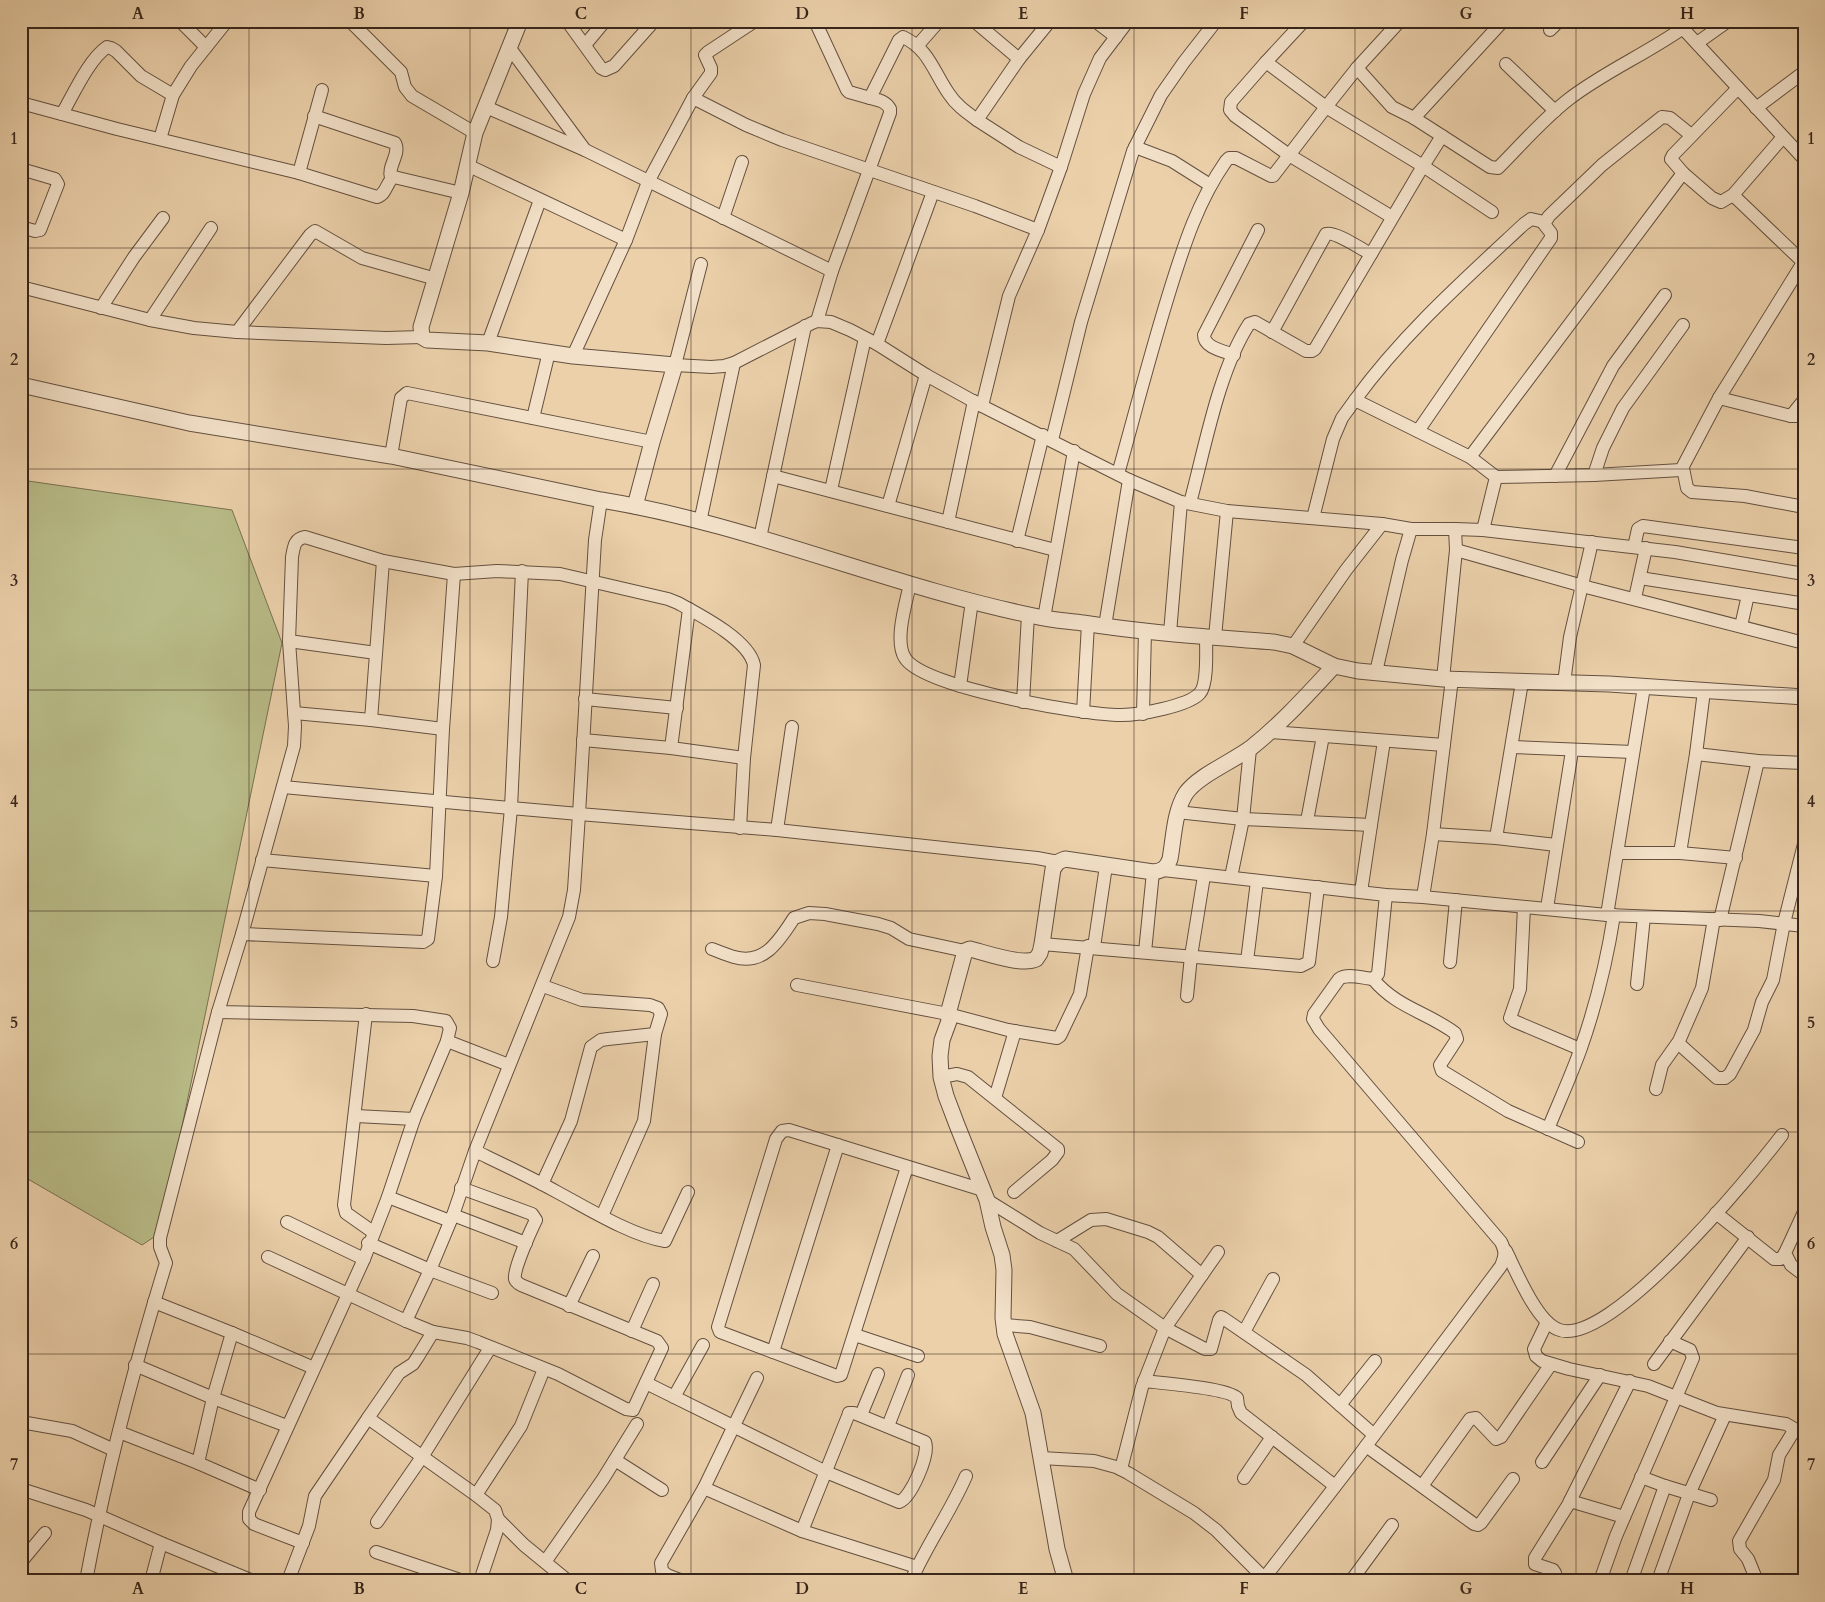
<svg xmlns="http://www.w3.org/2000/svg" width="1825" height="1602" viewBox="0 0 1825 1602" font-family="Cardo,serif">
<rect width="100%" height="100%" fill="#ebd0aa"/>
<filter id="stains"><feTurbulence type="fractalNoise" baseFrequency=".004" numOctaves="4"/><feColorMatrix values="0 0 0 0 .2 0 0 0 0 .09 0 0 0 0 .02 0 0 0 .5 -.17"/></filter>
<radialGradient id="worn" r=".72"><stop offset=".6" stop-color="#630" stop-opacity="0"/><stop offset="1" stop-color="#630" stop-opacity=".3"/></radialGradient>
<polygon fill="#b8bb87" stroke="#787051" points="21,480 232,510 282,643 160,1233 142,1245 21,1175"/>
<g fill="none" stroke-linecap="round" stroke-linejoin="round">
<g stroke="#64503f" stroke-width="14">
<g id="minor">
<polyline points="180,21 206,47"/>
<polyline points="350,21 401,72 405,87 412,96 475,133"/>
<polyline points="506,21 518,27"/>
<polyline points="567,21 601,68 605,70 614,66 654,21"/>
<polyline points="815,21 847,90 849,92 870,98"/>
<polyline points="974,21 1019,59"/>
<polyline points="1050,21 1019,59 977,120 1019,147 1061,167"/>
<polyline points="1095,21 1116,37"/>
<polyline points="1304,21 1266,62 1231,102 1230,110 1235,116 1289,155 1392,217"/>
<polyline points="1676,21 1804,159"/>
<polyline points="1550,30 1559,21"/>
<polyline points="1697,43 1728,21"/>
<polyline points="585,45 605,21"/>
<polyline points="918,45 939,21"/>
<polyline points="509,47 585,150"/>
<polyline points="1266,62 1326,107 1357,68 1400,21"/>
<polyline points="1506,64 1555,111"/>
<polyline points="693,98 711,73 711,68 705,55 708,52 755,21"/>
<path d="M21,103L117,129L299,173L377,197C387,194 386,182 394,177L461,193"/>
<polyline points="486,107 585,150 832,271 817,321"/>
<polyline points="1756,108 1804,72"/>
<path d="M62,114C73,95 89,59 107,47L111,48L116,51L141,76L173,95"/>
<path d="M314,116L395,143C401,154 387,166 391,178"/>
<polyline points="1414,118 1503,21"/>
<path d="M1442,136L1490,167L1498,168C1521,145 1543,119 1569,99C1604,72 1646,54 1683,28"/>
<polyline points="160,139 173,95 191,66 227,21"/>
<polyline points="1135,147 1172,161 1210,185"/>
<polyline points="467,165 626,240"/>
<polyline points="21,169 55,179 58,184 40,230 35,231 21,227"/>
<polyline points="299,173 322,90"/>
<polyline points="1683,173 1712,198 1721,202 1733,195 1783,137"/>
<polyline points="1733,195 1803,262"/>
<polyline points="723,218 742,162"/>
<polyline points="701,264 675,365 711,367 724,366 734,363 812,323 817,321 831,322 850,330 877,344 926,375 982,406 1129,480 1181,502 1227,511 1382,524 1411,529 1455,529 1456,550 1443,679"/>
<path d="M832,271L890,113V109C886,101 878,100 870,98L899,40L903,37C929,49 934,73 949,94C956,105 966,112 977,120"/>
<polyline points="21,287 150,320 194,328 237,332 386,338 422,337"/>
<polyline points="101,308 134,257 163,218"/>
<polyline points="150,320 211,228"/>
<polyline points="237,332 310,235 315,231 362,258 436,279"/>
<path d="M1272,332L1326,234C1335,231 1361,249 1371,254"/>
<polyline points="488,343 540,200"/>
<polyline points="877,344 933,192"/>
<path d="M1234,355C1224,351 1204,348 1204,335L1258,230"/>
<polyline points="573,356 626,240 648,182 693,98 746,125 782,140 975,206 1038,230"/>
<polyline points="1719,398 1791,416 1804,416"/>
<path d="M1355,400C1403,334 1464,280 1524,224L1531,219L1544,222"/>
<polyline points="982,406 1009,296 1038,230 1061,167 1084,94 1100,58 1128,21"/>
<polyline points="1791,416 1804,400"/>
<polyline points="533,418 549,352"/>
<polyline points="1418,431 1551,238 1551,233 1544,224 1549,216 1602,165 1662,117 1670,118 1691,135"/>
<polyline points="1052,440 1081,322 1133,151 1161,95 1184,62 1216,21"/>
<polyline points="391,456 401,398 407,393 652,442"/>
<polyline points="1470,457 1683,173 1671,159 1673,155 1738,88"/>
<polyline points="1683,468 1687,488 1692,492 1745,496 1804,507"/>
<path d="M1118,474C1135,413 1151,351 1170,290C1184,245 1198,201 1226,161L1229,158H1236L1271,176H1273L1326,107L1423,166L1442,136L1414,118L1392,107L1357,68"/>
<polyline points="1594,475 1603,448 1623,408 1683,325"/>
<polyline points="773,476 1055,550"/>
<polyline points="1555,476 1613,366 1665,295"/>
<polyline points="831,490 865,338"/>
<polyline points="601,500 595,540 579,814 777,830 1037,858 1058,862"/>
<path d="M1190,503C1205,448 1218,372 1249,324L1255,322L1306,351H1312L1315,349L1423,166L1492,212"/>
<polyline points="888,506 926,375"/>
<polyline points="1313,518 1333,439 1342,418 1355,400 1470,457 1496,477 1594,475 1681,470 1719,398 1804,261"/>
<polyline points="700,522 734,363"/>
<polyline points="948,522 974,401"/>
<polyline points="1455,529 1483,530 1496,477"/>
<polyline points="1483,530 1675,552 1804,574"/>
<polyline points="760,538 805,326"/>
<polyline points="1017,541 1043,435"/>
<polyline points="1634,547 1638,529 1643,526 1804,548"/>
<polyline points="1456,550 1590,588 1804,643"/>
<polyline points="1640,578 1799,603"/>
<path d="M910,584C906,603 894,641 905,658C923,688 1084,715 1121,715C1139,715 1189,706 1200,693C1208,684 1206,649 1206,637"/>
<polyline points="1635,598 1646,548"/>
<polyline points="1044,618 1074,451"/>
<polyline points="1105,626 1129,480"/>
<polyline points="1741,626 1748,595"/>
<polyline points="1170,633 1181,502"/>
<polyline points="1215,637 1227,511"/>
<polyline points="289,641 376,653"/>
<polyline points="1293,646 1346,570 1382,524"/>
<polyline points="1376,672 1402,560 1411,529"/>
<polyline points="1564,683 1570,637 1592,542"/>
<polyline points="960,686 972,601"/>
<polyline points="585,699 677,708"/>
<polyline points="1023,702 1028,615"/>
<polyline points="1083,712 1088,624"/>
<polyline points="294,713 371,720 443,729"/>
<polyline points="1143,714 1145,631"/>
<polyline points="371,720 383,561"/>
<polyline points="1271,732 1444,745"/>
<polyline points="583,740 671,748 744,758"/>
<polyline points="1512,747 1633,752"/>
<polyline points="671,748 689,609"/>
<polyline points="1696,754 1758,761 1804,763"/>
<polyline points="283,787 511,808 522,571"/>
<polyline points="1177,812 1243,819 1371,825 1361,892"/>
<polyline points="1307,821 1323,736"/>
<polyline points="1371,825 1384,741"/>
<polyline points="777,830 792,727"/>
<polyline points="1433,834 1496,838 1556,845"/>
<polyline points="1496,838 1522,682"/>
<polyline points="1617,853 1680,853 1736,858"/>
<polyline points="1680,853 1696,754 1704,691"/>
<polyline points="262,860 436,876"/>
<polyline points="1163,870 1386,895 1423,897 1607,915 1759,921 1804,926"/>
<polyline points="1231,877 1243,819 1250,749"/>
<polyline points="1423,897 1433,834 1452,679"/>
<polyline points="1524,907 1520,989 1510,1018 1514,1021 1580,1049"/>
<polyline points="1547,908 1572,751"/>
<polyline points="1607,915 1644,687"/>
<polyline points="1720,920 1758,761"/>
<polyline points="242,934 423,942 428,939 436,876 443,729 454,574"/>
<polyline points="1042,944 1301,966 1309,962 1318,887"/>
<polyline points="1094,947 1106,866"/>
<path d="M712,949C720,952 727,955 734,957C765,966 780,939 794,918L809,913L825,914L878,924L891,928L909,939L965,951"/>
<polyline points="1145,952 1153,872"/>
<polyline points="1247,961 1257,881"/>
<polyline points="1450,962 1456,900"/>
<path d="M1373,979C1397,1008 1427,1012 1455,1033L1457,1039L1440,1065L1442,1071L1508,1111L1578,1142"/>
<polyline points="1637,984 1644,917"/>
<polyline points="797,985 948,1014 1008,1030 1057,1038 1060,1036 1080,994 1088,946"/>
<polyline points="543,986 582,1000 650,1005 658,1008 661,1014 655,1034 644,1121 602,1216"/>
<polyline points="1187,996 1191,956 1204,876"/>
<polyline points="366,1014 344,1205 346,1213 373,1232"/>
<polyline points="447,1041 509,1065"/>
<polyline points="1678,1043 1717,1078 1725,1078 1730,1074 1754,1030 1762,1002 1773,980 1784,923 1804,844"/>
<polyline points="941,1077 957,1074 968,1077 1058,1149 1058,1152 1052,1160 1014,1192"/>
<polyline points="1656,1089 1662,1065 1679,1041 1702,988 1714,919"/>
<polyline points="995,1098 1015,1031"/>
<polyline points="356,1116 414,1119"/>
<path d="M1548,1129C1559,1102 1571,1076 1581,1048C1596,1005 1607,960 1614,915"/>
<path d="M475,1151C502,1164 530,1177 557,1192C587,1208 632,1236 665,1241L688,1192"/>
<polyline points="907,1167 841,1375 837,1376 720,1332 718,1327 776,1139 782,1131 789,1130 983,1190"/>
<polyline points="542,1184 571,1121 591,1047 601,1040 608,1039 655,1034"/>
<polyline points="388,1197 450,1221"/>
<polyline points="987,1200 1040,1233 1074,1249 1117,1294 1165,1328 1205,1349 1211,1349 1219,1320 1221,1317 1223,1318 1306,1375 1374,1435"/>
<polyline points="1804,1212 1785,1253 1791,1265 1804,1275"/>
<polyline points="1716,1213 1774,1259 1781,1259 1785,1253"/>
<polyline points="453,1215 526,1243"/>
<polyline points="287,1222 364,1259"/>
<polyline points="1057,1241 1091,1220 1106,1219 1148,1232 1158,1237 1202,1275"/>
<polyline points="368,1243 430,1270 492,1293"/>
<path d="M1506,1251C1516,1271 1536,1320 1557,1329C1606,1353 1753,1173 1782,1135"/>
<path d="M268,1257L406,1321L433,1332L467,1338L478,1342L558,1374L626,1409L633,1410L662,1348L657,1341L521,1285C518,1283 516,1282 515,1279C513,1270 531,1230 536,1220L532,1214L461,1188"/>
<polyline points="154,1302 232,1333 314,1368"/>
<polyline points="569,1306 593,1256"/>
<polyline points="406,1321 430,1270 453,1215 475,1151 569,917 574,890 579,814 511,808 501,917 493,961"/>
<polyline points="1547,1322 1534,1349 1536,1356 1542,1361 1569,1369 1648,1386 1717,1413 1786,1424 1793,1428 1792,1434 1779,1455 1774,1480 1739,1541 1740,1549 1748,1559 1757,1581"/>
<polyline points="1004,1325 1030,1327 1100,1346"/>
<polyline points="632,1331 653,1284"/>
<polyline points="433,1332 417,1358 413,1364 399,1373 368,1418 476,1495 495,1510 498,1519 497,1530 480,1581"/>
<polyline points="1244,1332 1273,1279"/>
<polyline points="232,1333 213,1398 198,1463 260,1490"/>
<polyline points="855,1335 918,1356"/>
<polyline points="773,1352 838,1145"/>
<polyline points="1654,1364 1748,1237"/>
<polyline points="135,1365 213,1398 287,1426"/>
<path d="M1144,1381C1161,1383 1228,1388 1237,1398L1238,1406L1241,1413L1335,1486"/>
<path d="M646,1383L826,1472L899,1502C911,1498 930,1454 925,1442L854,1413H849L848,1416L802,1531"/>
<polyline points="674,1397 703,1345"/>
<polyline points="1340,1405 1375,1361"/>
<polyline points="861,1415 878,1374"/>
<polyline points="21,1422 72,1431 114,1450"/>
<polyline points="888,1426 908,1375"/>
<polyline points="119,1432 198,1463"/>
<polyline points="1366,1446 1474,1524 1478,1525 1481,1523 1513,1479"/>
<polyline points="1041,1458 1094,1461 1116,1467 1128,1473 1194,1513 1216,1530 1267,1581"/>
<polyline points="615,1460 662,1490"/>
<polyline points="1542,1462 1600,1375"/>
<polyline points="1121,1469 1142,1387 1165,1328 1218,1252"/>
<polyline points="1641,1477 1665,1486 1711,1500"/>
<polyline points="1244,1478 1272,1437"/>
<polyline points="1422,1486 1470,1419 1476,1418 1496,1439 1501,1437 1551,1364"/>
<polyline points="704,1488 802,1531 917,1567"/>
<polyline points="21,1489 86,1510 161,1543 253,1581"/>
<polyline points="476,1495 521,1426 544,1369"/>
<polyline points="1570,1501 1624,1517"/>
<polyline points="498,1519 524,1545 568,1581"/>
<polyline points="377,1522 422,1457 490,1348"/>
<path d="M303,1543L254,1524L249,1519V1512L364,1259L388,1197L414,1119L447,1041L450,1028L446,1021L413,1016L218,1012L242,934L294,746L295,726L289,641L292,557C294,547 294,539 305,537L383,561L454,574L497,571L560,574L668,599L678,603C700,615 749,640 754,665L744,758L740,828"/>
<polyline points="376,1552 463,1581"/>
<polyline points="21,1562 45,1533"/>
<polyline points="545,1562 603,1479 637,1424"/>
<path d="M86,1581C106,1473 134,1367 166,1263L160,1247V1238L218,1012"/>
<polyline points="151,1581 161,1543"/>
<polyline points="288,1581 309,1526 315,1496 368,1418"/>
<polyline points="683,1581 667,1575 662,1571 661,1563 704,1488 757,1378"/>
<path d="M911,1581C927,1544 950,1513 966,1476"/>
<path d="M1262,1581L1360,1454L1501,1266C1505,1256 1506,1252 1501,1242L1319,1029L1313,1019L1314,1014L1339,979C1347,973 1362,978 1373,979L1378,974L1386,895"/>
<polyline points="1351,1581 1392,1525"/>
<polyline points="1554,1581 1555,1573 1553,1570 1535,1564 1535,1558 1568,1505 1630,1381"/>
<polyline points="1600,1581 1616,1536 1693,1358 1690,1350 1670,1341"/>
<polyline points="1631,1581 1665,1486"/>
<polyline points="1658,1581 1689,1494 1725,1415"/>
</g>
</g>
<g stroke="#64503f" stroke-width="17">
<g id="tertiary">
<polyline points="520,21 475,133 461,193 421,327 422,337 427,340 488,343 573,356 675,365 652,442 635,506"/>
<path d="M21,385L189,423L391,456L601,500C749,524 888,586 1034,616C1050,620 1067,621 1083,623C1146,633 1210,637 1274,642L1293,646L1334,666L1358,671L1443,679L1609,684L1804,697"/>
<path d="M1066,1581L1057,1549L1033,1413L1005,1334L1003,1318L1004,1270L1002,1255L993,1227L987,1200L957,1125L946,1096L941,1077L940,1056L942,1040L949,1021L948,1014L965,951L970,949C986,953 1022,966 1036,959L1040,953L1042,944L1053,869L1058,862L1065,859L1153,872C1162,871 1167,868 1170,859C1174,837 1174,812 1186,793C1199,775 1234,761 1252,747C1282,723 1308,694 1334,666"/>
</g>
</g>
<use href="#minor" stroke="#f2e0c8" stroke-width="12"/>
<use href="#tertiary" stroke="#f2e0c8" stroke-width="15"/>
</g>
<path fill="none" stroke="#37261b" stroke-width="1" stroke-opacity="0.55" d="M249,21V1581M470,21V1581M691,21V1581M912,21V1581M1134,21V1581M1355,21V1581M1576,21V1581M21,248H1804M21,469H1804M21,690H1804M21,911H1804M21,1132H1804M21,1354H1804"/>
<rect width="1825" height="1602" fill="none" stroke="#ebd0aa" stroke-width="55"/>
<rect x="28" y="28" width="1770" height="1546" fill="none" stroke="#37261b" stroke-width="2"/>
<g font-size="16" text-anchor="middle" font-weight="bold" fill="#37261b">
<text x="138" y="19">A</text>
<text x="359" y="19">B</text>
<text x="581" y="19">C</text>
<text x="802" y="19">D</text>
<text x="1023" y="19">E</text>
<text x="1244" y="19">F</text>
<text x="1466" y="19">G</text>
<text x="1687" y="19">H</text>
<text x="14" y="144">1</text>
<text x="1811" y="144">1</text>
<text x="14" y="365">2</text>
<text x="1811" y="365">2</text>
<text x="14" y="586">3</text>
<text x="1811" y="586">3</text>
<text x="14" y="807">4</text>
<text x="1811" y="807">4</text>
<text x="14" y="1028">5</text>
<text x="1811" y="1028">5</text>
<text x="14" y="1249">6</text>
<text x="1811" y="1249">6</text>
<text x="14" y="1470">7</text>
<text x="1811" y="1470">7</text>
<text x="138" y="1594">A</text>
<text x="359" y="1594">B</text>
<text x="581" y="1594">C</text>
<text x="802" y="1594">D</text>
<text x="1023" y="1594">E</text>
<text x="1244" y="1594">F</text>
<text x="1466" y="1594">G</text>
<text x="1687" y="1594">H</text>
</g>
<rect width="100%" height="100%" filter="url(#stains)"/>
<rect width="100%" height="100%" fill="url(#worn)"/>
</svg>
